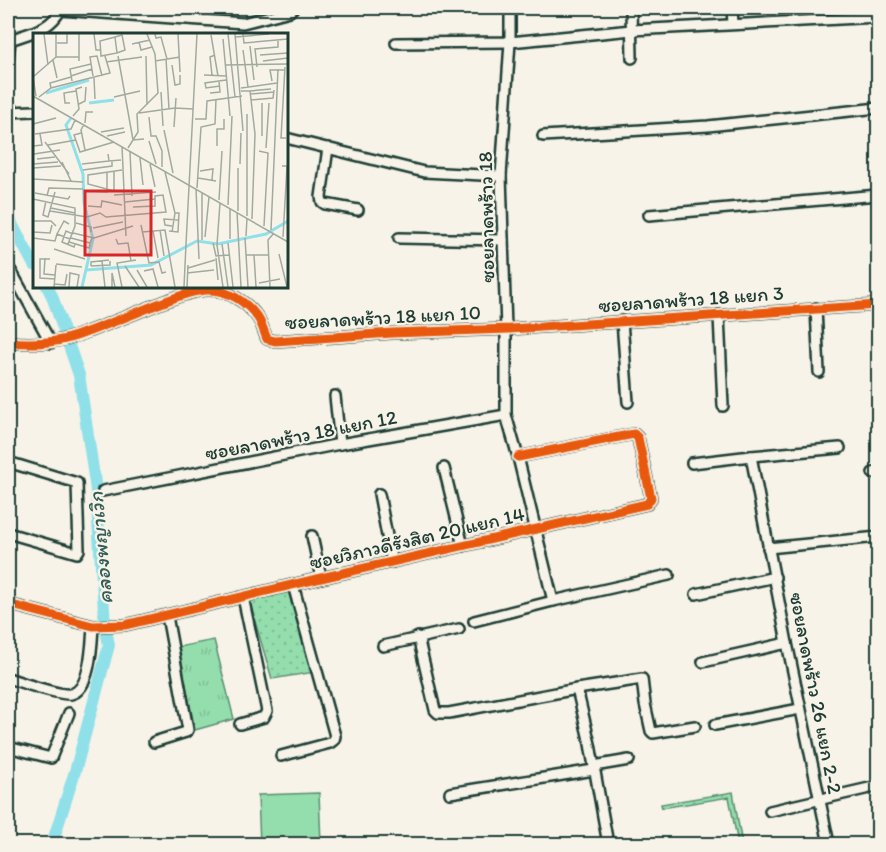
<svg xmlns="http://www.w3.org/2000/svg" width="886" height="852" viewBox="0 0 886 852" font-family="Itim,'Playpen Sans Thai',sans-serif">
<defs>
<pattern id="grass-tufts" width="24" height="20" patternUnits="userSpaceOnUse" patternTransform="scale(1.5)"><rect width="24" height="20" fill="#94dead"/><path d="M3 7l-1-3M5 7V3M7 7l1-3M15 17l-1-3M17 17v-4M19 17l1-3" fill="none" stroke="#7fbf95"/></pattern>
<pattern id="park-dots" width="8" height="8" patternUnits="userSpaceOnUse" patternTransform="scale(1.5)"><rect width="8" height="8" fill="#94dead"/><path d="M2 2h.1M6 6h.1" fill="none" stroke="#7fbf95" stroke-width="1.8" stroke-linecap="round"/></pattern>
</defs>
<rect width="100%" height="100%" fill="#f7f3e8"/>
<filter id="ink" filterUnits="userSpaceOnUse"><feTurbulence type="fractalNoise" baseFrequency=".0167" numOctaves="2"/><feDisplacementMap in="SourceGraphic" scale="12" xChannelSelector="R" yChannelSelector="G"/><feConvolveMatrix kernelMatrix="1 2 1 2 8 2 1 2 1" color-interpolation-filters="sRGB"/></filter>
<g filter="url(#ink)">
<polygon fill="url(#grass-tufts)" stroke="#5a8e70" stroke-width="1.5" points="214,640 234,719 195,730 178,647"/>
<g fill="url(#park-dots)" stroke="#5a8e70" stroke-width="1.5">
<polygon points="291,589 315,672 272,679 249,601"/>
<polygon points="733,792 742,844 738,844 729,797 662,808 661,804"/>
</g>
<polygon fill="#94dead" stroke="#5a8e70" stroke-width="1.5" points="319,793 321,844 260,844 258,795"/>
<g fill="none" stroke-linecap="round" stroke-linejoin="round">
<g stroke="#8fe0e9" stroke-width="12">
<polyline points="8,212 13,226 34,265"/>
<polyline points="47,286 52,296 79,375 96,490 105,625 109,645 76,768 52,844"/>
</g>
<g stroke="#1f3d34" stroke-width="14">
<g id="minor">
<polyline points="59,8 60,10 243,23 290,11 293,8"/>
<polyline points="510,8 510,42 501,176 506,329 506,415 518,457 553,601"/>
<polyline points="631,8 632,58"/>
<polyline points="732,8 733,24"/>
<polyline points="396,43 510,42 632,30 878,17"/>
<path d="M8,60L10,40C28,33 51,30 60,10"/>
<polyline points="8,112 34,111"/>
<polyline points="543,136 708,126 878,108"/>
<polyline points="286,138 424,172 501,176"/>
<polyline points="328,148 321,197 322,202 325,204 358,210"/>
<polyline points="649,215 878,195"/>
<polyline points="399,238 503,240"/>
<polyline points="8,270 11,271 51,343"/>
<polyline points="816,308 819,372"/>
<polyline points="719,315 723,406"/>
<polyline points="622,321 628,402"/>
<path d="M8,342C31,344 53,344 76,336C104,326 131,315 158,304C172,299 192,290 207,290C227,289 247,302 258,318C262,324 264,332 267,339L275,341L392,333L510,329L878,305"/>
<polyline points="335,396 340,444"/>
<polyline points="751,456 787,643 829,844"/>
<polyline points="8,462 77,483 79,550 77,553 8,533"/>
<polyline points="692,463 751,456 840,448"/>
<polyline points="444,468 463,546"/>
<polyline points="873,473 878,472"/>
<polyline points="103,491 340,444 506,415"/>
<polyline points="379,494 392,562"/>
<polyline points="312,536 321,578"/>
<polyline points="768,548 878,537"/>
<polyline points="696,594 775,577"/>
<polyline points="8,604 93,626 125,625 321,578 647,504 651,498 638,438 634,434 518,457"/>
<polyline points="474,621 553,601 669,575"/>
<polyline points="418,637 435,710 438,713 449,713 577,689 590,744 608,844"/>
<polyline points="383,646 459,629"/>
<polyline points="703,662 787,643"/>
<path d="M8,678C20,682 61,696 71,694C91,690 92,642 93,626"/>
<polyline points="577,689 642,679 645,704 651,731 653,733 695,726"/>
<polyline points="240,724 264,717 267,711 243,597"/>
<polyline points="715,725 800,709"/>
<polyline points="154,742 186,732 188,730 167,616"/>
<polyline points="8,747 51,758 69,713"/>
<polyline points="281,756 330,743 334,740 335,736 293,585"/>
<polyline points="594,766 629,760"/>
<polyline points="450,793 594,770"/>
<polyline points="770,811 878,786"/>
</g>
</g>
<use href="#minor" stroke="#f7f3e8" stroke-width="9"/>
<g stroke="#f7f3e8" stroke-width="13">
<g id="cycleway">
<path d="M8,342C31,344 53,344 76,336C104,326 131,315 158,304C172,299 192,290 207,290C227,289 247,302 258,318C262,324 264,332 267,339L275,341L392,333L510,329L878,305"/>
<polyline points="8,604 93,626 125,625 321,578 647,504 651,498 638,438 634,434 518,457"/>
</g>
</g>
<use href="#cycleway" stroke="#e8590c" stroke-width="9"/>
</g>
</g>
<g text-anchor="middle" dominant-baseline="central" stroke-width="4.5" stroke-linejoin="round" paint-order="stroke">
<g font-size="20" fill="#1f3d34" stroke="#f7f3e8">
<text transform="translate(486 217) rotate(-91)">ซอยลาดพร้าว 18</text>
<text transform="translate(691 299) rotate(-4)">ซอยลาดพร้าว 18 แยก 3</text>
<text transform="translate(383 317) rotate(-3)">ซอยลาดพร้าว 18 แยก 10</text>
<text transform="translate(301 435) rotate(-11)">ซอยลาดพร้าว 18 แยก 12</text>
<text transform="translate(417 538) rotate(-13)">ซอยวิภาวดีรังสิต 20 แยก 14</text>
<text transform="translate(816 693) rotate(79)">ซอยลาดพร้าว 26 แยก 2-2</text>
</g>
<g font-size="21" font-style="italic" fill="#355e58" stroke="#f7f3e8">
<text transform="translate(100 548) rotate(-95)">คลองพญาเวิก</text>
</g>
</g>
<g transform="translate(33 33)">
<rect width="255" height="255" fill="#f7f3e8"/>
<path fill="none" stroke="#8fe0e9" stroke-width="3" d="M13,60L56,47M56,70L81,67M38,85L33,92L50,141L51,170L60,206L49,254M53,237L118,232L164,208L185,211L233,201L255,188"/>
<path fill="none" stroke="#a1aaa0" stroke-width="1.5" d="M11,1L15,32M61,1L63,17H68M122,1L123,5L128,4L134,26M145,1L147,39M195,1L202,64M202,1L210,98M210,1L211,10L255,6M178,2L185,43M82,4L84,20L68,23L67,8L82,4L89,2L92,17L84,20M203,4L236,1M190,6L197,83M106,9L108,17L119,14M24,10H34V1M99,11L117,7M217,13L221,47M210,17L215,54M227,22L255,20M85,23L100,107L111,106M113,23L114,72M23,24H46M133,26L136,76M20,27L24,45M46,28V1M122,28L147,24M230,28L255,25M73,29L109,24M139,32L142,52L147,51V42M192,32L255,31M224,34L222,16L245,14V7M252,34L248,105H253M171,42L193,43M179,42L177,24L182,22M38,43L59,36M60,43L57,24L64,23L69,43M61,45L62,66M39,48L37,36L58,31M239,48L237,37H252M187,53L173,55L172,50L193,47M18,55L17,50L38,44M208,55L244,50M208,58H217L222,101L219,186M217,58L238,56M128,59L130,93M177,60L187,59L186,48M217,61L241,59M0,63L255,209M3,63L0,44L23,24V1M6,64L18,55L77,40L72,23M81,64L107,58M218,67L240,65L241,57M37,70H32L31,60L43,58M46,71L52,68L53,54M142,75L160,76M106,80L142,75M40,83L46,76L43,56L49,54M116,84L118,103H123L129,118V134M162,86H173L174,68L209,63M52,90L53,79H60M0,91L23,85M51,91L48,97L52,117M141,94L143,65M131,97L140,140M68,99L91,95M48,100L41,102L47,119L81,109M2,101L38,96L42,87M74,103L92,99M229,103V70M116,108L123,131M12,109L36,141M15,112L43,107M0,113L9,112L7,101M89,113L93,203M184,113V96H191V86M95,115L105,99L104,81L125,60L122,21L114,1M233,115L236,70M226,118L235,120L231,193M97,119L99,163M1,121L27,117M75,121L76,128L88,127M107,125L110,152M4,126L22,124M29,129L38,148M0,131L25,129M49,131L76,128M117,131L122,154M207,131L208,100M249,133H254L250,204M0,135L28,133M50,137L79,133V128M167,138L180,136L179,147M81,139V158L55,151V142L89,137M132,139L142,180L139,199M165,145L183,148M0,146L50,149M164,155L168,94L182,91L183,66M163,156L166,226M56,158L74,159V140M2,160L35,166L37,163M81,162L123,159M14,163L16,155L50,156M0,166L42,175V193L35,211M186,167L189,118M13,168L10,182L15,184L22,159M92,169L122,166M187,170L184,212L190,254M195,172L199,83M55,173L68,174L69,168L89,172M18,175L42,180M197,176V206M17,178L54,184L67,180L73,184L133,179L130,162L122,163V173L100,174M205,178V135M204,179L208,254M214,183V81M0,188H18L23,193M43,190L58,194V199M108,192L116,230L126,229L129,240L133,239M139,193L132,192L131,186L145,187M60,195L90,189M127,197L131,223M238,197L245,36M120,198L125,225M136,198L145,199L146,180H142M0,199L17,200L19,192M109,199L132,197L142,254M40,200L61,205L100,193M24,201L31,188L36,191M40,201L33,198L29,209L41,214L42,211M213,203L214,185M172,204L176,164M0,205L22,208L24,201L37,206M38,205L57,210L59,205M212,205L215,254M83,206L85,211L95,210L98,228M169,207V160M36,209L56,215L57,211M180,210L183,223L196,222M195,210L200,254M153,211L164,1M189,211L195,254M21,216L52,226M246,221L254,254M213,222H235M221,222L223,254M12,225L11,241L22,242M183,225L185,247M17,226H7V245L22,246M69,228L72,254M23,231L49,234M58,233L77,232V228M58,233V229L76,227M92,233L106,254M155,235L182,227M104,237L114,254M111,238L120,236L125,254M154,240L181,237M226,250L247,246M21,251L32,252L34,241M21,254L23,232M36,254L37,240L46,242L44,254M79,254V240L82,254M89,254L84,230L103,227M151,254L153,211M154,254L155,232M237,254L235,207L241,200"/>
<path fill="#d62828" fill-opacity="0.15" stroke="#d62828" stroke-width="3" d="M52,158H118V222H52Z"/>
<rect width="255" height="255" fill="none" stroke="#1f3d34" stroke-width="3"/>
</g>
<rect width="886" height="852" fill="none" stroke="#f7f3e8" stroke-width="30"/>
<rect x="15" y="15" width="856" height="822" fill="none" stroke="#1f3d34" stroke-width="2" filter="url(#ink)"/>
</svg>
